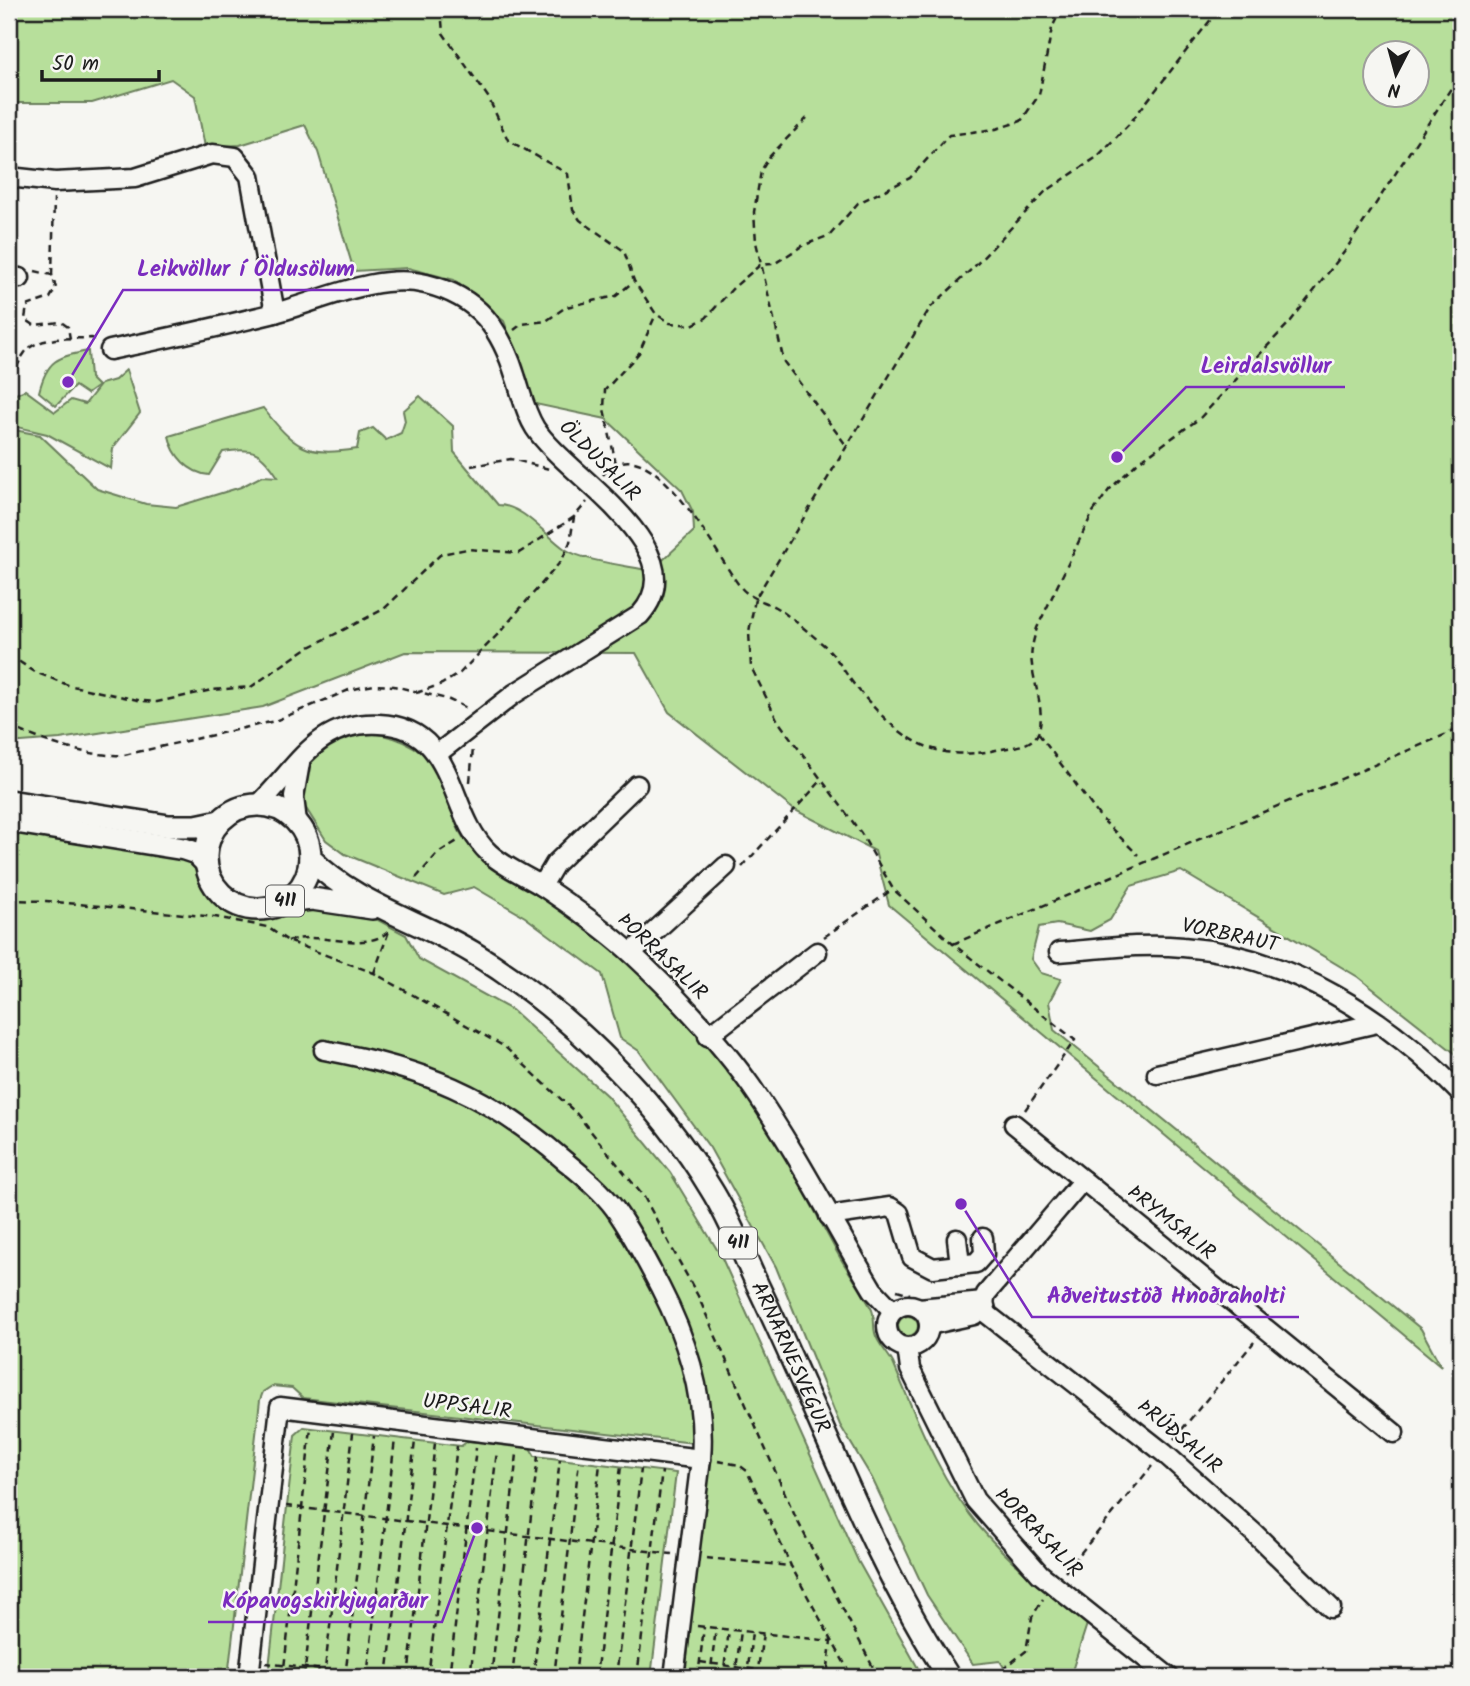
<svg xmlns="http://www.w3.org/2000/svg" width="1470" height="1686" viewBox="0 0 1470 1686" font-family="Kalam,sans-serif">
<rect width="100%" height="100%" fill="#f6f6f2"/>
<filter id="ink" filterUnits="userSpaceOnUse"><feTurbulence type="fractalNoise" baseFrequency=".0143" numOctaves="2"/><feDisplacementMap in="SourceGraphic" scale="14" xChannelSelector="R" yChannelSelector="G"/><feConvolveMatrix kernelMatrix="1 2 1 2 8 2 1 2 1" color-interpolation-filters="sRGB"/></filter>
<g filter="url(#ink)">
<g fill="#b7df9b" stroke="#6a7e5c" stroke-width="2" fill-rule="evenodd">
<path d="M9,9H1461V1058L1358,977L1181,871L1131,886L1110,920L1090,931L1057,924L1039,927L1031,959L1041,973L1061,979L1049,1002L1054,1030L1421,1329L1441,1366L889,905L875,851L793,809L669,712L636,653L405,652L263,707L60,739L9,743V429L40,435L97,489L146,504L176,507L241,487L262,476L278,477C261,451 254,447 223,452L209,475C189,473 173,456 169,436L263,408C295,448 305,457 357,449L360,433L373,428L386,440L401,433L405,421L403,411L420,396L453,426L454,452L498,505C523,505 545,535 565,549C582,561 630,566 651,571L694,531L693,512L682,490L606,419L535,404L504,321L454,280L408,268L354,271L318,152L305,125L240,145L205,147L195,96L171,79L92,103H9ZM1376,52H1418V94H1376Z"/>
<path d="M88,351L90,378L98,386L87,394L75,386L56,406L39,392C47,360 57,357 88,351Z"/>
<polygon points="126,370 140,413 113,448 111,469 47,434 9,425 9,397 25,390 55,412 71,400 85,404 101,384 115,380"/>
<path d="M369,733C400,736 433,751 443,783C451,805 453,829 471,847C499,874 537,892 568,915C636,965 699,1025 747,1095C782,1145 808,1200 838,1254C849,1273 862,1290 872,1310C875,1318 873,1325 875,1333C877,1343 888,1353 893,1363C917,1419 938,1477 978,1525C1010,1563 1049,1593 1087,1624L1070,1677H1010L1000,1661L973,1664L927,1595L872,1478L840,1425L776,1267L710,1148L639,1051L620,1038L602,974L525,917L474,887L444,895L345,854L326,840L300,799C302,789 301,774 305,765C316,741 347,736 369,733Z"/>
<polygon points="9,826 172,851 202,869 220,900 235,910 255,917 276,917 313,908 365,913 406,935 419,959 512,1010 607,1096 670,1172 721,1256 858,1561 923,1677 685,1677 710,1448 694,1443 303,1398 292,1388 272,1386 263,1392 260,1400 228,1677 9,1677"/>
<circle cx="908" cy="1326" r="10"/>
<polygon points="304,1427 461,1446 468,1441 530,1448 535,1456 676,1473 651,1677 268,1677 295,1435"/>
</g>
<g fill="none" stroke-linecap="round" stroke-linejoin="round">
<g stroke="#1c1c1c" stroke-width="23">
<g id="minor">
<polyline points="9,177 55,182 135,178 212,154 235,157 250,176 275,313"/>
<polyline points="9,276 20,278"/>
<path d="M110,350C164,339 218,327 271,314C319,302 376,272 426,284C479,297 501,329 516,378C522,396 525,412 535,428C567,477 699,549 640,615L514,694L437,754"/>
<path d="M258,805C298,767 316,721 379,724C458,727 446,813 489,853C504,867 524,875 542,886C572,906 604,929 631,953C670,989 720,1042 751,1086C796,1151 833,1223 873,1290L893,1311"/>
<polyline points="297,822 294,797 300,763"/>
<polyline points="542,886 555,864 637,785"/>
<path d="M1059,952C1100,949 1142,943 1183,947C1290,955 1388,1018 1461,1094"/>
<polyline points="631,953 726,866"/>
<polyline points="708,1036 817,952"/>
<path d="M324,1050C422,1068 490,1095 565,1161C582,1175 602,1191 615,1209C632,1233 646,1260 660,1287C688,1341 706,1398 701,1459"/>
<polyline points="1157,1074 1377,1023"/>
<polyline points="1014,1124 1394,1433"/>
<polyline points="829,1216 890,1207 899,1213 912,1257 933,1268 976,1263 984,1254 983,1238"/>
<polyline points="957,1239 960,1265"/>
<polyline points="984,1302 987,1314 1164,1453 1254,1533 1331,1608"/>
<polyline points="984,1302 986,1294 1083,1180"/>
<circle cx="908" cy="1326" r="21"/>
<polyline points="919,1308 984,1302"/>
<polyline points="929,1325 974,1315"/>
<polyline points="907,1347 910,1369 975,1500 1040,1574 1169,1677"/>
<polyline points="249,1677 280,1407 701,1459 674,1677"/>
</g>
</g>
<g stroke="#1c1c1c" stroke-width="26">
<g id="major">
<polyline points="9,801 169,826 196,826 220,821"/>
<circle cx="258" cy="857" r="52"/>
<polyline points="9,821 184,849 196,853 206,863"/>
<path id="s1" d="M310,858C354,904 419,920 472,952C524,983 572,1023 614,1066C650,1102 685,1146 711,1189C730,1219 743,1254 758,1286C821,1416 870,1556 949,1677"/>
<polyline points="284,902 312,899 372,908"/>
</g>
</g>
<g stroke="#1c1c1c" stroke-width="2.5" stroke-dasharray="7 5" stroke-linecap="butt">
<polyline points="441,9 443,33 488,97 508,140 568,174 573,210 580,220 624,251 634,281 656,314 670,323 692,325 706,318 733,288 760,265 774,264 802,246 830,235 858,203 910,178 949,135 996,129 1021,121 1039,95 1052,28 1061,9"/>
<polyline points="807,118 770,156 761,171 754,212 756,242 784,362 846,445"/>
<polyline points="35,271 52,275 56,288 50,298 27,306 25,319 34,325 61,322 68,327 70,339"/>
<polyline points="52,275 54,198"/>
<polyline points="514,330 522,324 546,321 566,307 616,296 634,281"/>
<path d="M9,377C17,371 18,362 24,354C36,335 72,339 92,338L96,340"/>
<polyline points="616,464 604,409 605,390 639,353 656,314"/>
<polyline points="471,466 511,459 549,469"/>
<path d="M603,475C649,417 718,559 739,585C748,598 762,600 775,607C789,615 812,635 825,646C838,658 845,674 857,688C897,736 931,764 996,750C1010,747 1032,747 1038,733C1046,714 1034,684 1032,665C1030,652 1033,641 1037,628L1093,512L1109,490L1137,463L1200,418L1290,322L1345,251L1461,73"/>
<polyline points="9,655 35,672 68,685 142,701 157,702 212,690 251,687 304,650 384,609 441,554 467,549 519,553 574,517"/>
<polyline points="416,693 442,684 460,673 500,632 562,560 570,542 574,517 587,502"/>
<path d="M9,726C45,742 84,757 124,755L275,721L349,690L374,685L394,686L447,699L469,709"/>
<polyline points="1038,733 1100,817 1138,855"/>
<polyline points="470,782 473,748"/>
<polyline points="742,867 820,782"/>
<polyline points="416,878 438,853 459,840"/>
<polyline points="9,900 46,901 215,917 267,927 288,941 374,973 505,1047 576,1113 644,1197 698,1296 795,1516 878,1677"/>
<polyline points="824,937 893,889"/>
<path d="M288,941C319,930 364,954 389,931"/>
<polyline points="953,944 1461,728"/>
<polyline points="374,973 389,931"/>
<polyline points="1025,1110 1075,1040 953,944 893,889 861,833 778,721 751,667 749,632 755,599 930,308 974,267 1045,192 1097,157 1130,123 1219,9"/>
<polyline points="897,1290 910,1294"/>
<polyline points="1174,1439 1254,1342"/>
<polyline points="718,1461 739,1465 747,1471 791,1566 852,1677"/>
<polyline points="286,1506 672,1554"/>
<polyline points="706,1558 791,1566"/>
<polyline points="1065,1572 1152,1466"/>
<polyline points="697,1626 831,1641 827,1677"/>
<polyline points="700,1662 758,1670"/>
<polyline points="265,1663 380,1677"/>
<polyline points="283,1677 311,1428"/>
<polyline points="304,1677 334,1431"/>
<polyline points="324,1677 353,1433"/>
<polyline points="345,1677 374,1436"/>
<polyline points="367,1677 395,1439"/>
<polyline points="387,1677 415,1441"/>
<polyline points="408,1677 435,1443"/>
<polyline points="428,1677 457,1446"/>
<polyline points="449,1677 476,1448"/>
<polyline points="470,1677 497,1451"/>
<polyline points="491,1677 517,1454"/>
<polyline points="512,1677 538,1456"/>
<polyline points="533,1677 560,1459"/>
<polyline points="554,1677 579,1461"/>
<polyline points="575,1677 600,1464"/>
<polyline points="596,1677 621,1466"/>
<polyline points="616,1677 641,1469"/>
<polyline points="637,1677 662,1471"/>
<polyline points="698,1677 704,1627"/>
<polyline points="710,1677 716,1628"/>
<polyline points="723,1677 729,1630"/>
<polyline points="735,1677 741,1631"/>
<polyline points="747,1677 752,1632"/>
<polyline points="757,1677 763,1633"/>
<polyline points="993,1677 1026,1651 1032,1617 1043,1599"/>
</g>
<use href="#minor" stroke="#f6f6f2" stroke-width="18"/>
<use href="#major" stroke="#f6f6f2" stroke-width="21"/>
</g>
</g>
<g text-anchor="middle" dominant-baseline="central" stroke-width="5" stroke-linejoin="round" paint-order="stroke">
<g fill="#f6f6f2" stroke="#5d5d5c" stroke-width="2">
<rect x="266" y="885.5" width="38" height="31" rx="5"/>
<rect x="719" y="1227.5" width="38" height="31" rx="5"/>
</g>
<g font-size="19" font-weight="bold" fill="#1c1c1c">
<text x="285" y="901">411</text>
<text x="738" y="1243">411</text>
</g>
<g font-size="21" fill="#1c1c1c" stroke="#f6f6f2">
<text transform="translate(599 461) rotate(45)">ÖLDUSALIR</text>
<text transform="translate(1230 936) rotate(12)">VORBRAUT</text>
<text transform="translate(662 957) rotate(44)">ÞORRASALIR</text>
<text transform="translate(1171 1223) rotate(39)">ÞRYMSALIR</text>
<text stroke="none"><textPath href="#s1" startOffset="714">ARNARNESVEGUR</textPath></text>
<text transform="translate(467 1407) rotate(7)">UPPSALIR</text>
<text transform="translate(1179 1437) rotate(40)">ÞRÚÐSALIR</text>
<text transform="translate(1038 1533) rotate(46)">ÞORRASALIR</text>
</g>
</g>
<path fill="none" stroke="#7b2cbf" stroke-width="2.5" d="M68 382L123 290H369M1117 457L1186 387H1345M961 1204L1032 1317H1299M477 1528L442 1622H208"/>
<g fill="#7b2cbf" stroke="#f6f6f2" stroke-width="2.5">
<circle cx="68" cy="382" r="7"/>
<circle cx="1117" cy="457" r="7"/>
<circle cx="961" cy="1204" r="7"/>
<circle cx="477" cy="1528" r="7"/>
</g>
<g font-size="23" text-anchor="middle" font-weight="bold" fill="#7b2cbf" stroke="#f6f6f2" stroke-width="5" stroke-linejoin="round" paint-order="stroke">
<text x="246" y="276">Leikvöllur í Öldusölum</text>
<text x="1266" y="373">Leirdalsvöllur</text>
<text x="1166" y="1303">Aðveitustöð Hnoðraholti</text>
<text x="325" y="1608">Kópavogskirkjugarður</text>
</g>
<rect width="1470" height="1686" fill="none" stroke="#f6f6f2" stroke-width="35"/>
<rect x="18" y="18" width="1435" height="1651" fill="none" stroke="#1c1c1c" stroke-width="2.5" filter="url(#ink)"/>
<g transform="translate(1396 74) rotate(186)"><circle r="33" fill="#f6f6f2" stroke="#9f9f9c" stroke-width="2"/>
<path d="M0-5L12 26L0 18L-12 26Z" fill="#1c1c1c"/>
<text y="-10" font-size="19" font-weight="bold" text-anchor="middle" fill="#1c1c1c">N</text>
</g>
<path d="M42 70v10h117v-10" fill="none" stroke="#1c1c1c" stroke-width="3.5"/>
<text x="52" y="70" font-size="21" fill="#1c1c1c" stroke="#f6f6f2" stroke-width="5" paint-order="stroke">50 m</text>
</svg>
